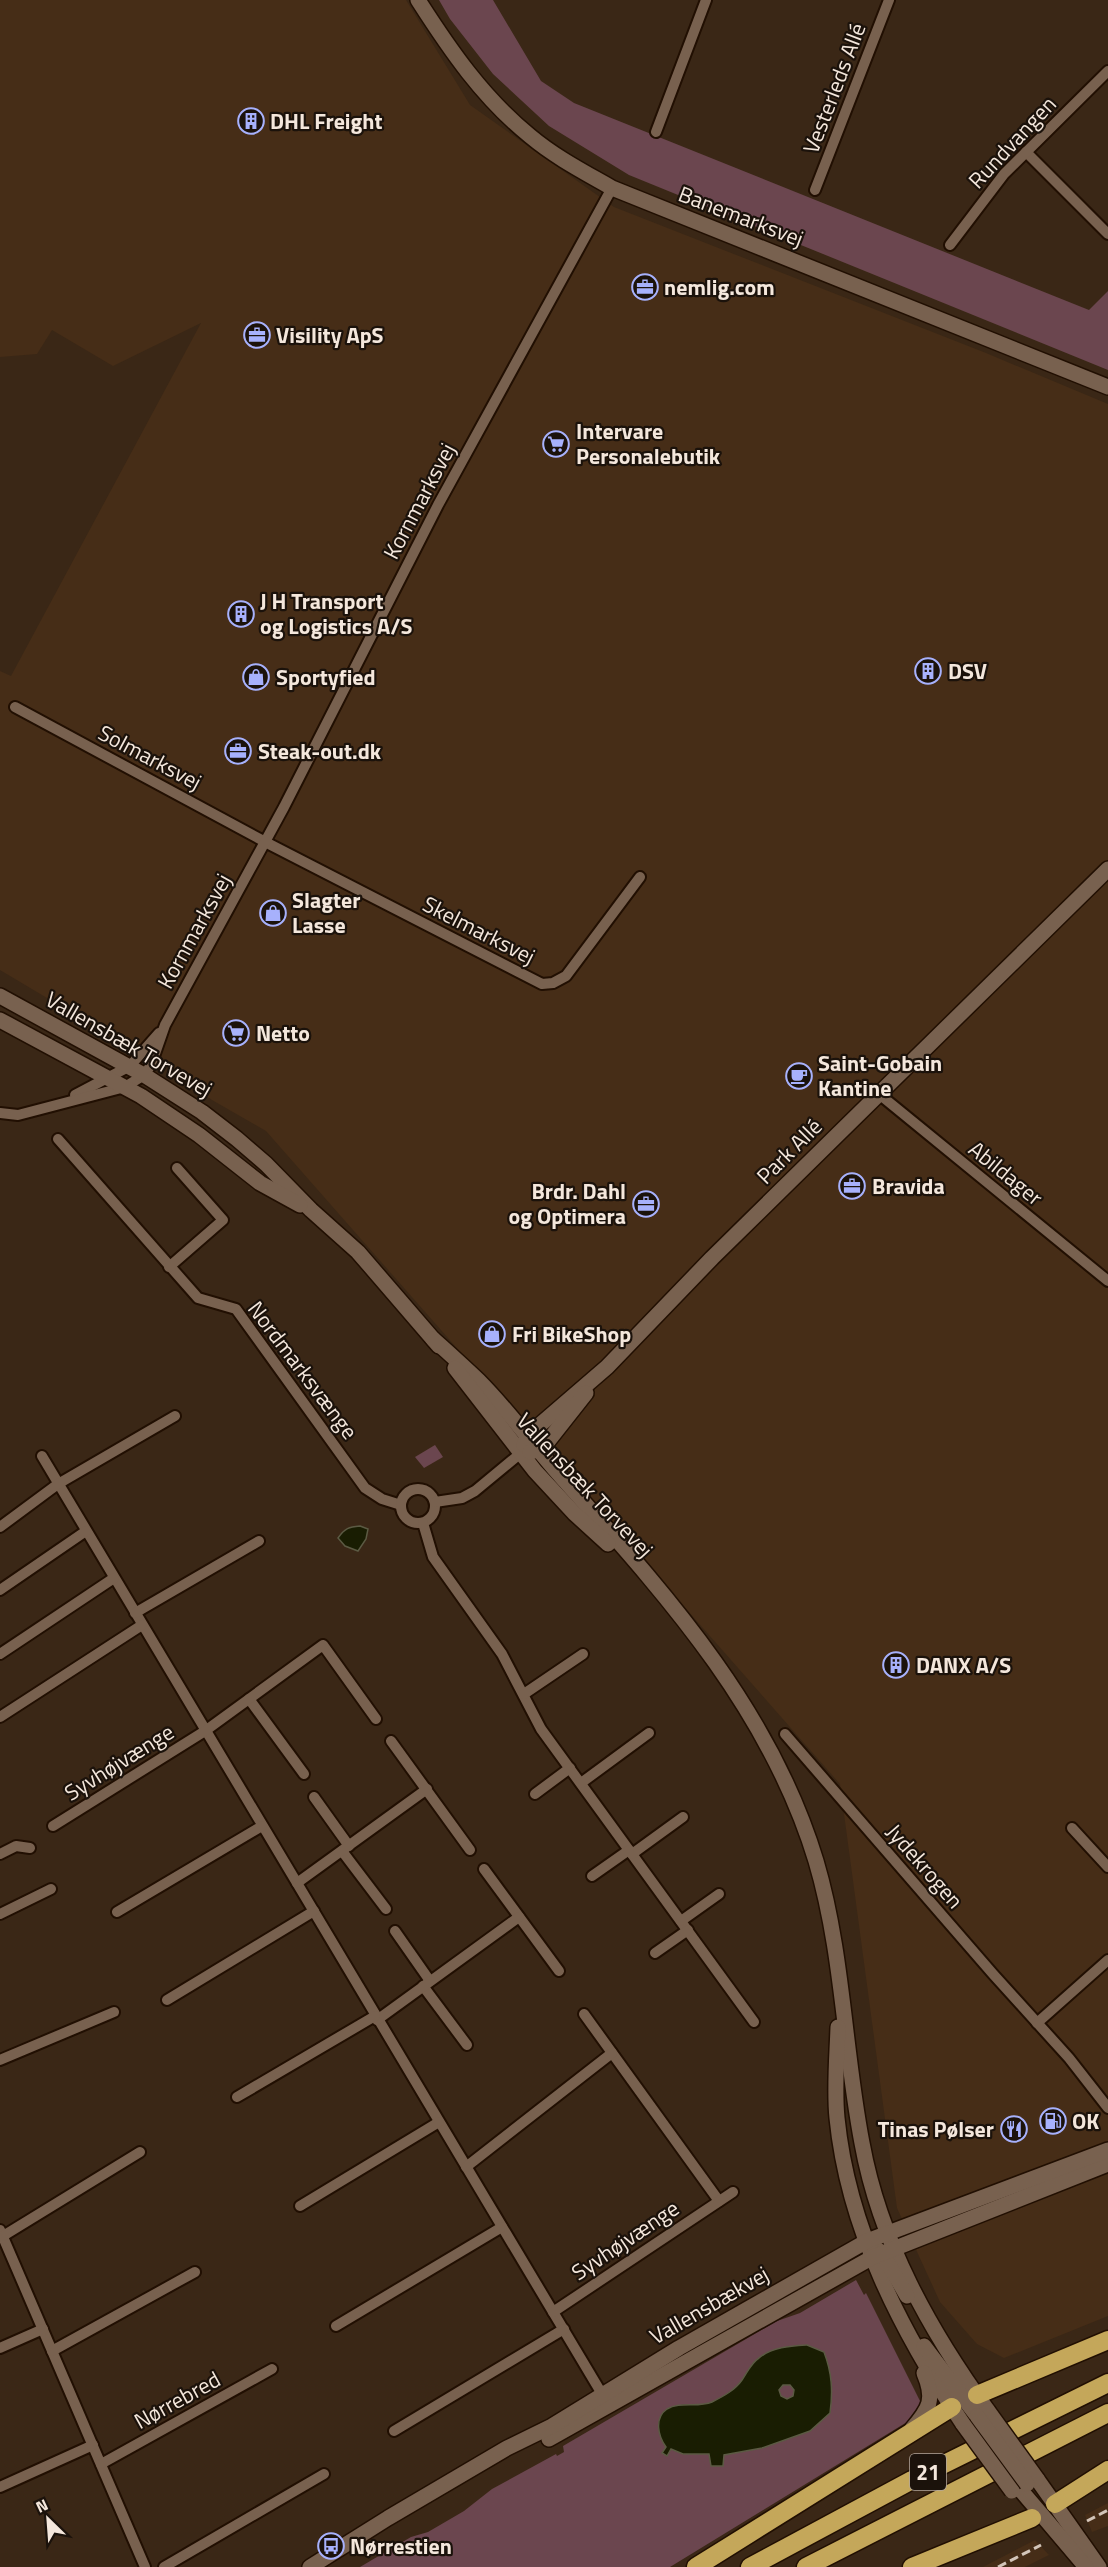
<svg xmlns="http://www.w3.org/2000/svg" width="1108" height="2567" viewBox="0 0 1108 2567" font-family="'Titillium Web',sans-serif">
<rect width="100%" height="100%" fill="#3a2716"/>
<g fill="#462d17">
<polygon points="0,0 406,0 470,105 614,207 986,353 1108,404 1108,2316 1004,2358 977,2344 940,2302 897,2208 840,1784 266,1131 212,1100 170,1071 165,1060 136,1043 126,1045 0,970 0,671 11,676 201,323 113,366 52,330 37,354 0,357"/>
<polygon points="1108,2503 1108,2526 1092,2532 1085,2515"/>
<polygon points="1035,2540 1049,2555 1025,2567 983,2567"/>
</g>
<g fill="#6b464f">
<polygon points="439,0 493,0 541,81 574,103 1089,310 1108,291 1108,370 629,175 549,126 493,74 450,19"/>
<polygon points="435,1445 443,1457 424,1468 415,1457"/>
<polygon points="856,2280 864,2295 866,2293 925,2411 670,2567 360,2567 411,2537 428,2532 464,2511 492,2489 556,2454 557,2456 564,2452 563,2446 777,2321 800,2313"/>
</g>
<g fill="#191d02" stroke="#5b5a43" stroke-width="1.5" fill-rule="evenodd">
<path d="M360,1526L368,1529L366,1539L358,1551L345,1546L338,1538C345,1528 349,1527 360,1526Z"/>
<path d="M807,2345L824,2352C832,2373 833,2391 830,2413L810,2431L762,2448L724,2455L723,2466H711L709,2454H683L671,2449L667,2456L662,2453L666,2447C658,2436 654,2418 667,2409C680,2401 698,2408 712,2402C724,2396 735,2390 742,2380C747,2373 751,2363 759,2358C772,2347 791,2346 807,2345ZM783,2385H790L794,2390L793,2396L787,2399L781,2396L779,2390Z"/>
</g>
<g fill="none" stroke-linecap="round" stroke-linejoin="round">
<g stroke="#210f02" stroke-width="14">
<g id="street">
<polyline points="656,132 706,0"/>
<polyline points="1026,152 1108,234"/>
<polyline points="815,190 889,0"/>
<polyline points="950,245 1004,174 1108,71"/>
<polyline points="15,707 271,845 542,984 553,983 566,976 640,877"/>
<polyline points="879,1094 1108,1281"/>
<polyline points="75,1095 130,1066 159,1033"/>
<polyline points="0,1113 18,1115 125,1087 144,1075 151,1065 165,1025 284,807 438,505 612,188"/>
<polyline points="58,1139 198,1298 236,1309 365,1488 382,1499 401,1505"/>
<polyline points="169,1267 223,1220 177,1168"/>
<polyline points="42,1456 605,2399"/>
<circle cx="418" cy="1506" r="17"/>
<polyline points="435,1502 462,1498 475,1491 521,1453"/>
<polyline points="423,1523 433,1557 502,1654 541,1729 754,2022"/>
<polyline points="0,1527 58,1484 175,1416"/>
<polyline points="0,1590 86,1531"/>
<polyline points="135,1613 259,1541"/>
<polyline points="0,1654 114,1578"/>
<polyline points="524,1694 583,1654"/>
<polyline points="249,1699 304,1774"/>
<polyline points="0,1717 142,1625"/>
<polyline points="785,1734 993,1974 1069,2058 1108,2108"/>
<polyline points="391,1741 470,1850"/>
<polyline points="581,1783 649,1733"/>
<polyline points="535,1794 570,1768"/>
<polyline points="314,1797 349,1846"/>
<polyline points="53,1826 205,1731 323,1645 376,1719"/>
<polyline points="1072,1828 1108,1867"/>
<polyline points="342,1851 386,1909"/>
<polyline points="0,1854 16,1846 30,1848"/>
<polyline points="632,1854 683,1817"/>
<polyline points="484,1869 559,1971"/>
<polyline points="592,1876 629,1850"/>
<polyline points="297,1883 427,1789"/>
<polyline points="117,1912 262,1826"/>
<polyline points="0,1914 51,1889"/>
<polyline points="681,1921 719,1894"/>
<polyline points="395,1931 430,1981"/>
<polyline points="655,1953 688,1930"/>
<polyline points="423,1986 467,2045"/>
<polyline points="167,2000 314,1911"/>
<polyline points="584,2014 719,2201"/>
<polyline points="377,2020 519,1917"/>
<polyline points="1037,2023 1108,1960"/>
<polyline points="0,2060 114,2012"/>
<polyline points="237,2097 375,2016"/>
<polyline points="466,2167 612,2053"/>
<polyline points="300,2206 439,2122"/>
<polyline points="0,2230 145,2567"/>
<polyline points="3,2236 140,2152"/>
<polyline points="553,2312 733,2192"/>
<polyline points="336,2326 502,2227"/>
<polyline points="0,2348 43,2329"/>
<polyline points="52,2351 195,2272"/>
<polyline points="394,2431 564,2329"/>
<polyline points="101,2464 272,2369"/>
<polyline points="0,2487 93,2445"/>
<polyline points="164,2567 324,2474"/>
</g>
</g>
<g stroke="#210f02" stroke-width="18">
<g id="secondary">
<path d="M418,0C450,50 483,98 530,136C555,157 584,172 612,188L1108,387"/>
<polyline points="0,996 144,1075 202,1112 237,1139 266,1164 311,1210 358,1252 439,1346"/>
<polyline points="0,1020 141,1096 199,1135 260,1183 300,1205"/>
<path d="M433,1339C449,1353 464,1367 479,1381C510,1412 535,1448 564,1480C667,1596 770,1709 816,1861C843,1952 844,2050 862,2143C880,2242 930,2331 988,2411"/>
<polyline points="455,1368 535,1471 574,1513 608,1544"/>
<polyline points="524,1445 527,1436 607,1367 712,1258 1108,869"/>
<polyline points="530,1452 539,1450 545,1445 586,1393"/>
<path d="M838,2027C837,2057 834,2089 837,2118C848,2229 902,2333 963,2424"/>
<polyline points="874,2247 882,2253 907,2296"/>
<polyline points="924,2346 977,2416"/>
<path d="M912,2429C930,2408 935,2399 924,2373"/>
<polyline points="549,2439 873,2257 1108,2164"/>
<polyline points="1037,2479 1099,2567"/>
<polyline points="1019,2488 1086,2567"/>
<polyline points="310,2567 388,2518 507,2448 552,2426 679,2348 867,2241 1108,2150"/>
</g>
</g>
<g stroke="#210f02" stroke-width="21">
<g id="highway">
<polyline points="977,2395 1108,2340"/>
<polyline points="1055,2504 1108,2470"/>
<polyline points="696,2567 952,2407"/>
<polyline points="750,2567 912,2480 1108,2383"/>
<polyline points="806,2567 1108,2413"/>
<polyline points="912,2567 1032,2518"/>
</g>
</g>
<use href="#street" stroke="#78614f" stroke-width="10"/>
<use href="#secondary" stroke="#78614f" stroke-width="15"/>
<use href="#highway" stroke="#c4a75a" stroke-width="18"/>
<g stroke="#d3c5b9" stroke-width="3" stroke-dasharray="9 4.5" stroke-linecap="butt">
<polyline points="1087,2521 1108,2510"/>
<polyline points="998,2567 1041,2545"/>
</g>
<g stroke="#210f02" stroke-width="18" stroke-linecap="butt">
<g id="secondary-bridge">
<polyline points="988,2411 1037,2479"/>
<polyline points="977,2416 1027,2484"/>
<polyline points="963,2424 1012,2491"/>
</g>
</g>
<use href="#secondary-bridge" stroke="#78614f" stroke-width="15"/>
</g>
<defs>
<g id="building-ring" transform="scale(1.35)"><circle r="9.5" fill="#1b120b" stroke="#a7b1fc" stroke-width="1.5"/><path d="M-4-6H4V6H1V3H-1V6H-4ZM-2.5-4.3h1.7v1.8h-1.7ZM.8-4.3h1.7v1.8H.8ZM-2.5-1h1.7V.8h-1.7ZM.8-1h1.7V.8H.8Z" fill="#a7b1fc"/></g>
<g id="office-ring" transform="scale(1.35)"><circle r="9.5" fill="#1b120b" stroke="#a7b1fc" stroke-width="1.5"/><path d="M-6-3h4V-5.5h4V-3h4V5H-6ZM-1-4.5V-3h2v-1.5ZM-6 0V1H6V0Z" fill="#a7b1fc"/></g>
<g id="supermarket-ring" transform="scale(1.35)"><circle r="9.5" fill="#1b120b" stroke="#a7b1fc" stroke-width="1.5"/><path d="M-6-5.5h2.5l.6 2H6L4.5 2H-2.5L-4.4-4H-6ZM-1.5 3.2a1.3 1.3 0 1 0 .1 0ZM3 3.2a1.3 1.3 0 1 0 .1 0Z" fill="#a7b1fc"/></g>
<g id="shop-ring" transform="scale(1.35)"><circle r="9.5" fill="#1b120b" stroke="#a7b1fc" stroke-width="1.5"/><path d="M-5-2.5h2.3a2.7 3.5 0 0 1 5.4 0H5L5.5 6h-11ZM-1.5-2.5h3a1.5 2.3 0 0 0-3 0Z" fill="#a7b1fc"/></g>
<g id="cafe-ring" transform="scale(1.35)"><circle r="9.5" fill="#1b120b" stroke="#a7b1fc" stroke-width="1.5"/><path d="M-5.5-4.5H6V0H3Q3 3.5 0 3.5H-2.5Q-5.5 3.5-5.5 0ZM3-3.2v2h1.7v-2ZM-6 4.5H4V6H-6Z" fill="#a7b1fc"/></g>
<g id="fuel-ring" transform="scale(1.35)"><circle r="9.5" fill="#1b120b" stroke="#a7b1fc" stroke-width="1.5"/><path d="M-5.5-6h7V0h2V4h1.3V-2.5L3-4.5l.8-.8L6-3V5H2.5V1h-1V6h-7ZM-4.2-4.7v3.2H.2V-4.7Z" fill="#a7b1fc"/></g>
<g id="restaurant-ring" transform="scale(1.35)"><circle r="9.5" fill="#1b120b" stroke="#a7b1fc" stroke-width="1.5"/><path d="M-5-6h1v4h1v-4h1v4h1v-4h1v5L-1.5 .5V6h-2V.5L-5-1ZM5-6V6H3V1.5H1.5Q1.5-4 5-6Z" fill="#a7b1fc"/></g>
<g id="bus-ring" transform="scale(1.35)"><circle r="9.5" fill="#1b120b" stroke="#a7b1fc" stroke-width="1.5"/><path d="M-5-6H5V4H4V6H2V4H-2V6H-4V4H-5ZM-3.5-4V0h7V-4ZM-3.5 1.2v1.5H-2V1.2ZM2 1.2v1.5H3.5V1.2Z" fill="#a7b1fc"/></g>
</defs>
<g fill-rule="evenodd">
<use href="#building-ring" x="251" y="121"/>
<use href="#office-ring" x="645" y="287"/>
<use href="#office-ring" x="257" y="335"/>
<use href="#supermarket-ring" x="556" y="444"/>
<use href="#building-ring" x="241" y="614"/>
<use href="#building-ring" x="928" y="671"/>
<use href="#shop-ring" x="256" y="677"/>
<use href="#office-ring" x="238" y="751"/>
<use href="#shop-ring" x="273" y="913"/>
<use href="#supermarket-ring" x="236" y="1033"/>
<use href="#cafe-ring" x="799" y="1076"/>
<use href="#office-ring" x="852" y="1186"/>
<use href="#office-ring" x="646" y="1204"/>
<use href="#shop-ring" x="492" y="1334"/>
<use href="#building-ring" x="896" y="1665"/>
<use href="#fuel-ring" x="1053" y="2121"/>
<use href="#restaurant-ring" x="1014" y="2129"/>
<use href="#bus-ring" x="331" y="2546"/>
</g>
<g text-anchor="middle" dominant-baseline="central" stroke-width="4.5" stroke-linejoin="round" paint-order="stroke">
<rect fill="#1b120b" stroke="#b3a79d" stroke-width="1.5" x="910" y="2454" width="36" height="36" rx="4.5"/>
<g font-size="21" font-weight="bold" fill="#f4e7dc">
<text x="928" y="2472">21</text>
</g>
<g font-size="22" fill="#f4e7dc" stroke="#1b120b">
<text transform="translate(834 88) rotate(-69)">Vesterleds Allé</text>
<text transform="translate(1012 142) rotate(-47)">Rundvangen</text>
<text transform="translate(741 216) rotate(21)">Banemarksvej</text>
<text transform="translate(419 501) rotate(-62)">Kornmarksvej</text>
<text transform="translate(150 757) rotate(28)">Solmarksvej</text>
<text transform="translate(479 930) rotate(27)">Skelmarksvej</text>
<text transform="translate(194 931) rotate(-61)">Kornmarksvej</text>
<text transform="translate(129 1044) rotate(30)">Vallensbæk Torvevej</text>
<text transform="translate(789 1151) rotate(-45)">Park Allé</text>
<text transform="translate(1006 1173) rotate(39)">Abildager</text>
<text transform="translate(303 1370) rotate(53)">Nordmarksvænge</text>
<text transform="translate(585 1485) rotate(47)">Vallensbæk Torvevej</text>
<text transform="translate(119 1762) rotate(-32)">Syvhøjvænge</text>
<text transform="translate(925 1866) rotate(49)">Jydekrogen</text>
<text transform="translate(625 2240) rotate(-34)">Syvhøjvænge</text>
<text transform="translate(709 2305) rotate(-30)">Vallensbækvej</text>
<text transform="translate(177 2400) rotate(-29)">Nørrebred</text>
</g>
<g font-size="22" font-weight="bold" fill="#f4e7dc" stroke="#1b120b" text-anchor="start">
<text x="270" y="121">DHL Freight</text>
<text x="664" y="287">nemlig.com</text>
<text x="276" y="335">Visility ApS</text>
<text x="576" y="431">Intervare<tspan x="576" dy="25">Personalebutik</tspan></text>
<text x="260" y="601">J H Transport<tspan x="260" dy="25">og Logistics A/S</tspan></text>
<text x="948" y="671">DSV</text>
<text x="276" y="677">Sportyfied</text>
<text x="258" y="751">Steak-out.dk</text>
<text x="292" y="900">Slagter<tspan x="292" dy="25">Lasse</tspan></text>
<text x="256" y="1033">Netto</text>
<text x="818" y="1063">Saint-Gobain<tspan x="818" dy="25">Kantine</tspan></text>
<text x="872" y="1186">Bravida</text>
<text x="626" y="1191" text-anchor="end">Brdr. Dahl<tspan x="626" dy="25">og Optimera</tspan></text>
<text x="512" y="1334">Fri BikeShop</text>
<text x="916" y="1665">DANX A/S</text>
<text x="1072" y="2121">OK</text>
<text x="994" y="2129" text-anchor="end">Tinas Pølser</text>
<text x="350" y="2546">Nørrestien</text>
</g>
</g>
<g transform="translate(48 2519) rotate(335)" stroke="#1b120b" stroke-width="4.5" paint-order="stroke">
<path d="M0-4.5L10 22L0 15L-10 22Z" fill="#f4e7dc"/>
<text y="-9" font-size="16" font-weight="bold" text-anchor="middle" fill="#f4e7dc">N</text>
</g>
</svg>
